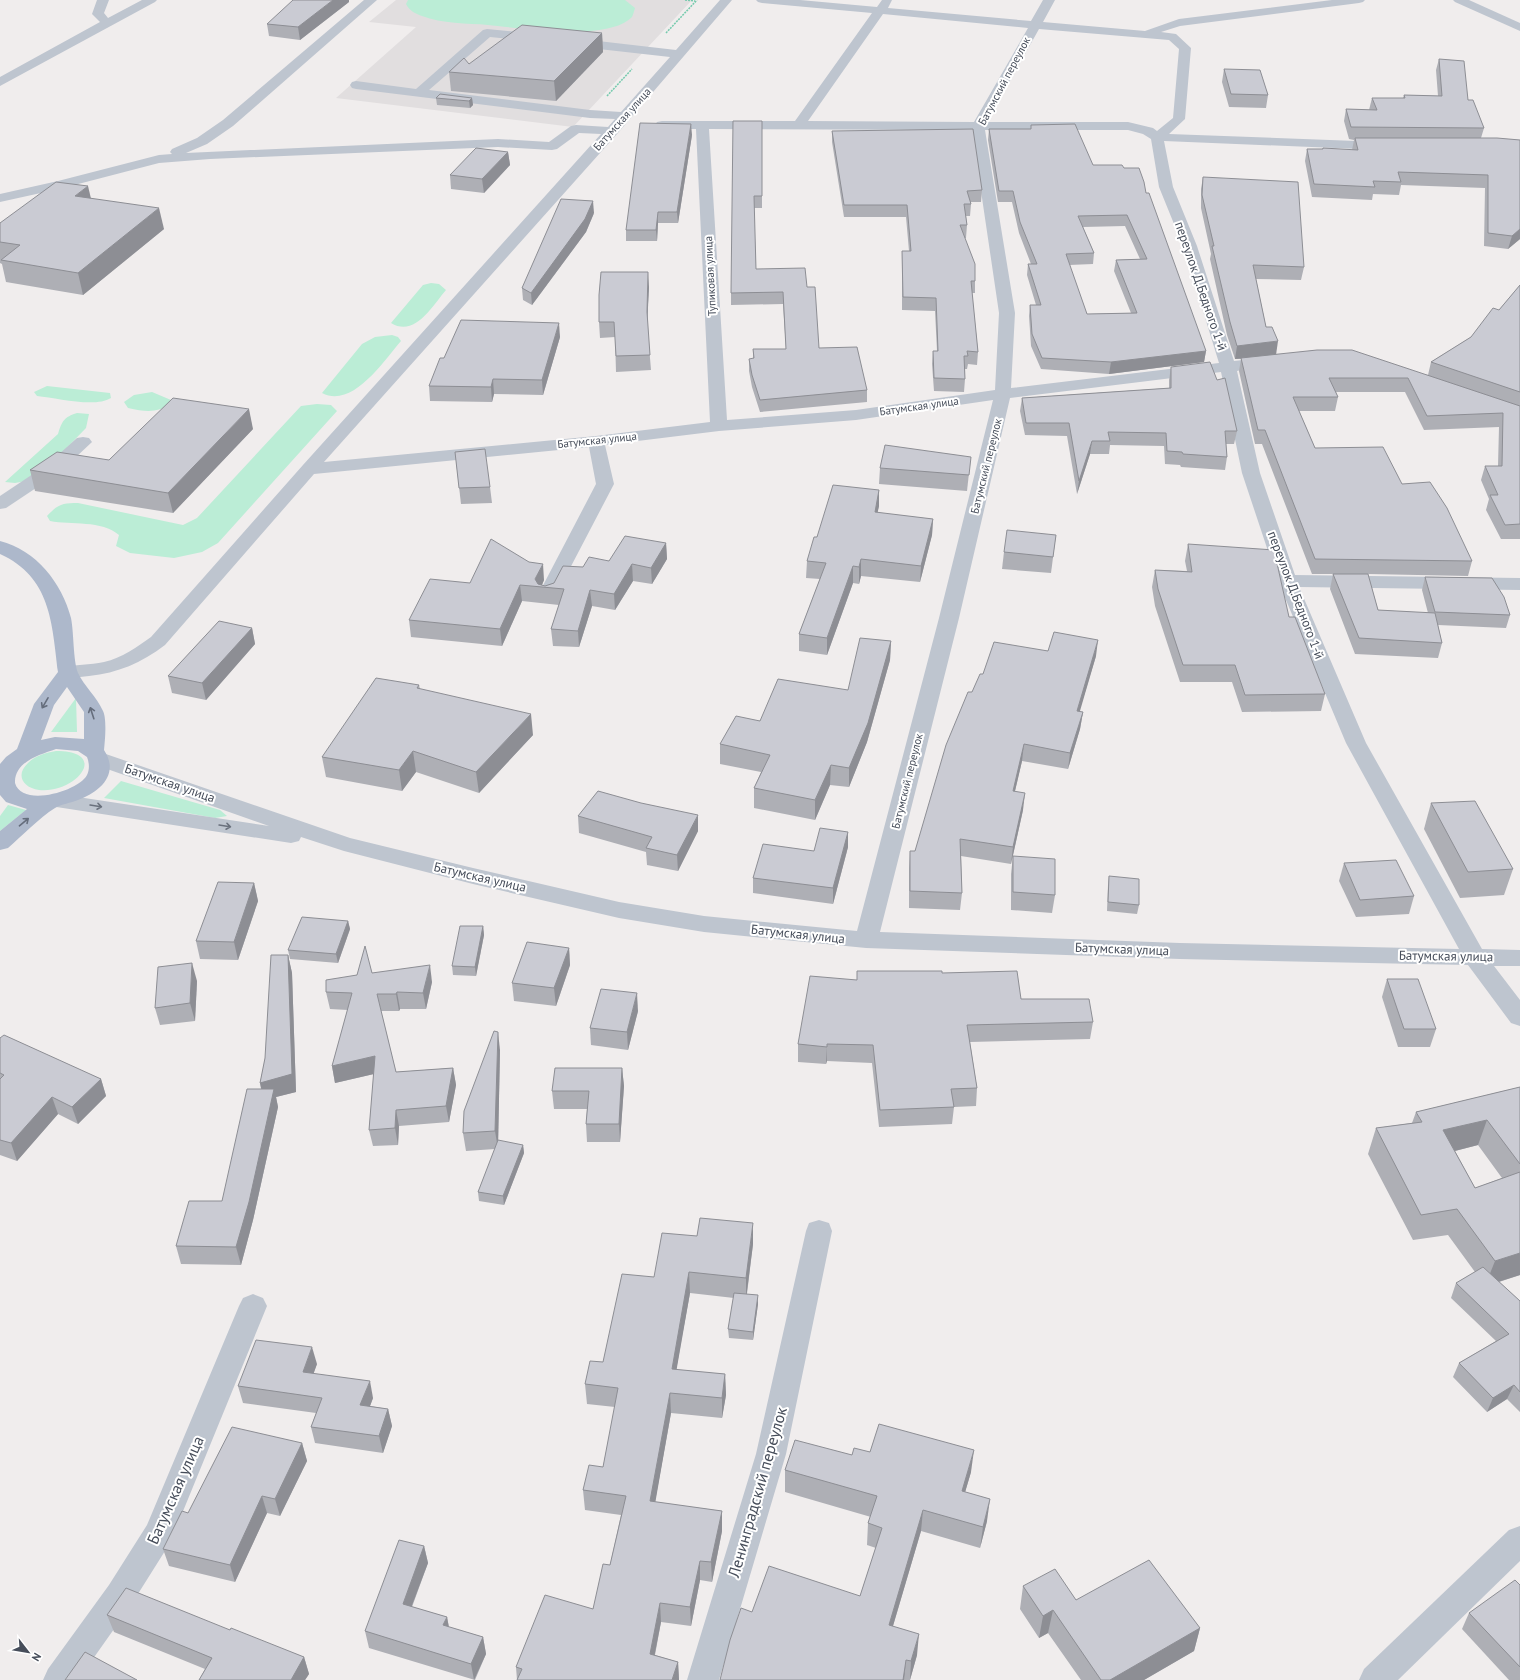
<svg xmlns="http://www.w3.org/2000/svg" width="1520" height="1680" viewBox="0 0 1520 1680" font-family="'PT Sans',sans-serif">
<rect width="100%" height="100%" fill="#f0eded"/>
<polygon fill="#e1dedf" points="396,0 692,0 573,127 336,98 416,27 369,22"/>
<g fill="#bbedd6">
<path d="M408,0H625L635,8C634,11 633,15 632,17C608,42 521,28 488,25C467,23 442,24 422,16C414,13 410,11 406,4Z"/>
<path d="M431,283L439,284L446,290C433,305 415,338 391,323L423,285Z"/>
<path d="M392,335L398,337L401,341C383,362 352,409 322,393L362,344L375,337Z"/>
<path d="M47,386L110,393L111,398C95,408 57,398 37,396L34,392Z"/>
<path d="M152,392L171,400L173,404C155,413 147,412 128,408L124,402L134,395Z"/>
<path d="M317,404L331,405L337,411L218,543L202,552L174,558L130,553L116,546L119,535C102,520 71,525 50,521L47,516C58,504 63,503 78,503L183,525L197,518L301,406Z"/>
<path d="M77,413L89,414L86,428L50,465L26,481L15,483L5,482L58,434C62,421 64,417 77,413Z"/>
<polygon points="76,698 77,732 51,732"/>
<path d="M56,751C111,751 76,794 39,790C23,788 15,775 28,763C36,755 46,753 56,751Z"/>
<polygon points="121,781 220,810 227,816 215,818 104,798"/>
<polygon points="8,805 26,810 0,831 0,816"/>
</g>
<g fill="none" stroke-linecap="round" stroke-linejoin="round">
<g stroke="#75caad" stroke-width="1.5" stroke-dasharray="2 1" stroke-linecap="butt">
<polyline points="685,0 695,1"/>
<polyline points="666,33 697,0"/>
<polyline points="607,96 632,69"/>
</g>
<g fill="#bec5cf" fill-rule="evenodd">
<polygon points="97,0 109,0 104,13 108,18 142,0 157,0 155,2 0,86 0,77 100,22 92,14"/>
<path d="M364,0H377L233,126L207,144L186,153L498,139L549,142L571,126L576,125L608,127L615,119L590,118L356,89L352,88L350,85L352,82L356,81L416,89L483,30L487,29L538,34L542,35L544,38L542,41L538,42L490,37L429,90L590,110L621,112L670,57L572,46L568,45L566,42L568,39L572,38L676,50L720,0H732L617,134L324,462L596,436L710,422L696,129H662L657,128L655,125L657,122L662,121H795L872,13L762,3L758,2L756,0H800L877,7L882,0H892L888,8L1031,21L1043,0H1055L1043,22L1145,31L1179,19L1332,0H1365L1363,2L1359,3L1180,26L1161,32L1176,34L1191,48L1185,119L1169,134L1383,142L1388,143L1390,146L1388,149L1383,150L1164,141L1173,187L1197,246L1234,361L1243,360L1249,362L1251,365L1249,368L1237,371L1260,473L1295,575L1520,578V590L1299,587L1366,743L1482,949L1520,950V966H1494L1520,1000V1026L1511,1023L1468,965L1180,959L866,948L704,932L619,918L473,884L344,851L301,837L299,841L291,843L50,806L47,801L50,796L58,794L269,826L93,764L90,759L93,754L100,752L350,838L473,868L619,902L704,916L857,931L939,618L993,400L856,420L719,431L605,445L614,484L556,595L554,599L547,601L540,599L538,595L596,484L589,447L314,474L165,645C141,663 118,673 89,676C79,677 70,679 61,676L58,672L61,668C75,664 90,665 104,662C122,658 137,647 151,637L303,465L601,134L579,133L557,149L552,150L498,147L210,159L159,163L59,189L0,202V194L58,181L159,155L172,154L170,152L172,149L197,138L223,120ZM883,14L1028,28L974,122L808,121ZM1039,29L1169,40L1179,49L1173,118L1157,131L1153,128L1128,122H987ZM709,129L972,130L999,313L995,390L856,410L727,420ZM985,130H1128L1143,134L1151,139L1159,187L1183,246L1219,363L1011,388L1015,313ZM1221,372L1242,473L1278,581L1346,743L1459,949L1180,943L880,932L959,618L1010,398Z"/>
<polygon points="1453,0 1469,0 1520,23 1520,31 1455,2"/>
<polygon points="83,437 89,438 92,442 60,472 6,508 0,509 0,496 48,464 77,438"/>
<polygon points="819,1220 829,1223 832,1231 786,1454 719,1680 687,1680 756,1454 806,1231 809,1223"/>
<polygon points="253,1294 263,1298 267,1306 170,1543 131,1605 78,1680 43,1680 48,1669 109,1585 147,1525 239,1306 243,1298"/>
<polygon points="1520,1526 1520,1561 1398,1680 1359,1680 1364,1669 1509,1530"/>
</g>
<path fill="#adb8cb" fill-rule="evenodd" d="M0,541C36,550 62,583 71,618C74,633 73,660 78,673C84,686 97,697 103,711C107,719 105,740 104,750C120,774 100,792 78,800C71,803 61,804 55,808C39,818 22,836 8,848L0,850V831L27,809L6,802L0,795V764L6,757L17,749L34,704L58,672C52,623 51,577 0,554ZM67,687L84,712V739L55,737L41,740L54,705ZM56,749L78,751L87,757C89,762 90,769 87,775C79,791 22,808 15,783C14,762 39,755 56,749Z"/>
</g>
<g fill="#aeafb5" fill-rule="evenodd">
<polygon points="349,2 300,40 269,36 267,24"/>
<polygon points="602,33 603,52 556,101 451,91 449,72 469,64"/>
<polygon points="1439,59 1468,100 1484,128 1481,138 1520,140 1520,239 1508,249 1484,246 1485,188 1401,185 1399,195 1373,194 1372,200 1312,197 1305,161 1307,149 1322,149 1323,148 1352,150 1354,140 1349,139 1344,121 1346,109 1369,110 1372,98 1403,98 1404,95 1438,96 1436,70"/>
<polygon points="1224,69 1268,95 1266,108 1229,107 1222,82"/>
<polygon points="436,98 472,98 473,105 470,108 437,105"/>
<polygon points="762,121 762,208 754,208 756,269 807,287 819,348 867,390 867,402 760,412 752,387 749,371 749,359 753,359 753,349 786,349 783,304 731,305 731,293"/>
<path d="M989,129L1093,165L1124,168L1146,193L1206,351L1204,362L1109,374L1041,369L1031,346L1029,316L1030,305H1036L1027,275L1028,264H1031L1019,233L1012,202H998L988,140ZM1125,226L1140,259L1116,260L1114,271L1131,313L1087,314L1069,265L1093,264L1094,253L1083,227Z"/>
<polygon points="832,131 982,190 981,202 970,202 971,204 970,216 966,216 967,225 966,238 964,238 975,281 975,293 972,293 978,352 977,365 968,364 967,369 965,369 965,379 964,392 934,391 932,364 933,351 937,351 935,311 902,310 902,251 909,251 906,217 844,217 832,142"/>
<polygon points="692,135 678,223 658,223 657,241 626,241 626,230"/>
<polygon points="508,152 510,165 484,193 451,189 450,175"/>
<polygon points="1203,177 1304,267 1301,280 1256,279 1266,327 1276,354 1428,375 1431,362 1471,337 1499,310 1520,285 1520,539 1501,539 1486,510 1489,499 1481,480 1485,466 1498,466 1499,427 1424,430 1405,392 1336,392 1338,397 1335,411 1299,411 1315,448 1402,484 1472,561 1468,576 1368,574 1378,610 1428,613 1422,590 1425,577 1510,615 1506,628 1438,625 1442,643 1438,658 1355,654 1330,589 1333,574 1312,574 1262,444 1255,444 1239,371 1241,359 1235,359 1227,335 1210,259 1211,254 1201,208 1201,189"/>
<polygon points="91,198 164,229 83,295 6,282 2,264 0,263 0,223"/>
<polygon points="594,213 586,232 532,305 523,300 522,288"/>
<polygon points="649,287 647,322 651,370 616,372 615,337 600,338 599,322"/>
<polygon points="560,337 543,395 494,394 492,402 430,401 429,386 444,358"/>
<polygon points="1171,367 1217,380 1237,431 1234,444 1226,444 1227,457 1225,470 1181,467 1180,465 1165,464 1164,446 1110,445 1109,454 1090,454 1077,494 1067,436 1025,435 1020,411 1022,398 1169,388 1169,380"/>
<polygon points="253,429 173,513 35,491 30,470 109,460"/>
<polygon points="455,452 490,487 492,503 461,504"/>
<polygon points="880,468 969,473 967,491 879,484"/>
<polygon points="879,490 879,506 877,513 933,519 932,535 920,582 861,576 859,584 853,583 827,655 799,651 799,634 820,579 806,578 807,561 817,537"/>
<polygon points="1056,535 1051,573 1002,569 1004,552"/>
<polygon points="666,543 667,559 652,584 633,581 615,610 592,606 579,647 553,646 551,629 559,605 522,601 502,646 411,637 409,620 470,583 544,580 542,585 545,586 554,583 583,567 609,561"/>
<polygon points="1188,544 1289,617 1325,694 1321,711 1242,712 1232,682 1180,682 1155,606 1152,587 1155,570 1187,571 1185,561"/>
<polygon points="252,628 255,644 206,700 172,693 168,676"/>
<polygon points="891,641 890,660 867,742 849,787 830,785 815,820 754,808 754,788 761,772 720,764 720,744 760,721 848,690"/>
<polygon points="1048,651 1096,656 1079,712 1083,712 1080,729 1068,769 1022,761 1015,791 1023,810 1011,864 961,856 962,893 960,910 909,908 909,868 910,851 915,851 972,692 983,674"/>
<polygon points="419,685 420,689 533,735 479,793 416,772 402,791 326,777 322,757"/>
<polygon points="1431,803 1513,869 1504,895 1460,898 1424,829"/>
<polygon points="578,816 698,831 678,871 647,865 646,852 579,833"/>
<polygon points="848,832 848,847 833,904 753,893 753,878 814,851"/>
<polygon points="1013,856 1055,895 1052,913 1011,910 1011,874"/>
<polygon points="1344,863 1414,896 1409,914 1356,917 1339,881"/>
<polygon points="1109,876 1139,905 1137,914 1107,911 1108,885"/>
<polygon points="254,883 258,901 238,960 200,959 196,941"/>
<polygon points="348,921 350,929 338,963 290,959 288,950"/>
<polygon points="483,926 484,935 476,976 453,975 452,966"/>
<polygon points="569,948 570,965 556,1006 514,1001 512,983"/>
<polygon points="288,955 292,973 296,1092 276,1097 278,1107 253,1220 241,1265 181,1264 176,1246 222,1201 261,1089 260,1083"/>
<polygon points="857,971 942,973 1021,999 1093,1022 1090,1039 970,1042 977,1088 976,1106 954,1107 952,1124 879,1127 872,1063 827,1061 826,1064 798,1062 798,1044 857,980"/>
<polygon points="372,973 432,982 426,1009 400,1009 399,1011 381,1011 396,1072 453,1068 456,1085 449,1122 399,1126 398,1145 373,1146 369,1130 374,1074 335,1083 332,1066 348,1010 330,1009 326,992 357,975"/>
<polygon points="1387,979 1436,1029 1430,1047 1398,1047 1382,997"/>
<polygon points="197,981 195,1021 160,1025 155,1008"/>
<polygon points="638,1011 628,1050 591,1045 590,1028"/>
<polygon points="0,1038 101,1079 106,1096 78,1124 58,1114 17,1161 0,1155"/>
<polygon points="500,1050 498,1141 523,1145 524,1153 504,1205 479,1201 478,1192 495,1149 466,1151 463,1133"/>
<polygon points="622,1068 624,1086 620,1142 587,1142 586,1124 587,1109 554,1109 552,1091"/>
<path d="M1520,1087V1275L1499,1282L1520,1301V1412L1507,1399L1487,1412L1453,1377L1459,1363L1496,1341L1451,1298L1456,1283L1475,1272L1448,1235L1413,1240L1368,1154L1376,1128L1412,1123L1416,1112ZM1478,1145L1502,1178L1475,1188L1455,1151Z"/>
<polygon points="753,1244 747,1294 758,1304 753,1340 729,1338 728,1329 734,1298 690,1293 676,1370 725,1374 726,1395 722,1418 671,1413 655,1502 722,1511 722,1531 712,1582 700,1580 691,1626 661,1622 655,1655 678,1662 679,1680 517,1680 516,1667 593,1609 610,1565 621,1515 585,1510 583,1490 603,1467 615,1407 587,1404 585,1384 603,1362 654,1277"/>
<polygon points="317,1364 313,1374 373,1398 370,1406 388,1409 392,1426 383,1453 315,1443 311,1427 316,1413 243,1403 238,1386"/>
<polygon points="302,1443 307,1461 280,1516 267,1513 235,1582 169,1566 163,1549 188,1513"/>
<polygon points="870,1452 971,1472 965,1492 987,1521 980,1548 921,1531 893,1626 917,1655 910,1680 720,1680 752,1612 860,1596 876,1548 867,1545 868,1523 871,1517 785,1492 785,1470"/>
<polygon points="424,1546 428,1563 412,1607 447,1617 449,1627 483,1637 486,1654 475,1680 369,1648 365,1631"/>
<polygon points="1520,1585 1520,1680 1509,1680 1462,1629 1469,1613"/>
<polygon points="1023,1586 1076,1600 1200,1628 1194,1651 1144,1680 1081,1680 1048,1633 1039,1638 1020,1609"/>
<polygon points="107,1615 230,1630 304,1657 309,1674 305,1680 199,1680 205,1669 114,1632"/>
</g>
<g fill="#8d8e94">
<polygon points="333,0 349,0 349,2 300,40 298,27"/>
<polygon points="602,33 603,52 556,101 554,81"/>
<polygon points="472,98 473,105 470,108 469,101"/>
<polygon points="691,124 692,135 678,223 677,212"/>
<polygon points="508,152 510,165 484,193 482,179"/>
<polygon points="88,186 93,207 75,196"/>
<polygon points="593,201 594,213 586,232 532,305 531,293"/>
<polygon points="159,208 164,229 83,295 78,273"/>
<polygon points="658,212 658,223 657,241 656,230"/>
<polygon points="1520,229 1520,239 1508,249 1512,236"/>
<polygon points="648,272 649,287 647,327 647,312"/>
<polygon points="559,323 560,337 543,395 542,380"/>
<polygon points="1278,341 1276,355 1235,359 1237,346"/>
<polygon points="1206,351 1204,362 1109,374 1111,362"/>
<polygon points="493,379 494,394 492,402 491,387"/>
<polygon points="249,409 253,429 173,513 168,493"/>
<polygon points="1092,441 1090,454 1077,494 1079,481"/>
<polygon points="879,490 879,506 874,529 875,512"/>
<polygon points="933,519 932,535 920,582 921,566"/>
<polygon points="666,543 667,559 652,584 651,568"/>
<polygon points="861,559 861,576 859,584 859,567"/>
<polygon points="543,564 544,580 541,587 536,586 535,579"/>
<polygon points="632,564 633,581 615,610 614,594"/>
<polygon points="853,566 853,583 827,655 827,638"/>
<polygon points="520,585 522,601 502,646 500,629"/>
<polygon points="590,590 592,606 579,647 578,631"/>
<polygon points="252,628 255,644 206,700 202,683"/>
<polygon points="1098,640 1096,656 1075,728 1077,711"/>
<polygon points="891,641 890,660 867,742 849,787 849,768"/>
<polygon points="1083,712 1080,729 1068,769 1070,753"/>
<polygon points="531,714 533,735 479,793 476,772"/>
<polygon points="1024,744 1022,761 1011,808 1013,791"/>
<polygon points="413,751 416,772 402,791 399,770"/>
<polygon points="831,765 830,785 815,820 815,800"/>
<polygon points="1025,793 1023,810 1011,864 1013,847"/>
<polygon points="698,815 698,831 678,871 677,855"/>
<polygon points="848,832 848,847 833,904 833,888"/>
<polygon points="254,883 258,901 238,960 234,942"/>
<polygon points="348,921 350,929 338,963 336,954"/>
<polygon points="483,926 484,935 476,976 475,967"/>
<polygon points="569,948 570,965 556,1006 554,988"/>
<polygon points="288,955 292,973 296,1092 276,1097 278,1107 253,1220 241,1265 236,1247 264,1100 260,1083"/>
<polygon points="192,963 197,981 195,1021 190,1003"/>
<polygon points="430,965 432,982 426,1009 423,993"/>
<polygon points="397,992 400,1009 399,1011 396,994"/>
<polygon points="637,993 638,1011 628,1050 627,1032"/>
<polygon points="498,1032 500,1050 498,1149 495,1131"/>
<polygon points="827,1044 827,1061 826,1064 827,1047"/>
<polygon points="375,1056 378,1073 335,1083 332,1066"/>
<polygon points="453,1068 456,1085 449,1122 446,1106"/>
<polygon points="622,1068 624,1086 620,1142 619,1124"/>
<polygon points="101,1079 106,1096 78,1124 72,1107"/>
<polygon points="52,1097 58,1114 17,1161 11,1143"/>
<polygon points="396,1110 399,1126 398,1145 395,1128"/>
<polygon points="1487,1120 1478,1145 1435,1156 1443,1130"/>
<polygon points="523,1145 524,1153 504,1205 503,1196"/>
<polygon points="753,1223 753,1244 746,1299 746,1278"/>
<polygon points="1520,1253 1520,1275 1485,1286 1495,1261"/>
<polygon points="689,1272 690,1293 673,1390 672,1369"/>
<polygon points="758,1295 758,1304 753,1340 753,1332"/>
<polygon points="312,1347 317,1364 308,1389 303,1372"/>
<polygon points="725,1374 726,1395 722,1418 722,1398"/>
<polygon points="370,1381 373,1398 364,1422 360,1405"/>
<polygon points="1514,1385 1507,1399 1487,1412 1493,1398"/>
<polygon points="670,1393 671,1413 652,1521 650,1501"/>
<polygon points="388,1409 392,1426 383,1453 379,1436"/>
<polygon points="302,1443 307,1461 280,1516 275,1499"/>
<polygon points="974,1450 971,1472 959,1513 962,1491"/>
<polygon points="262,1496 267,1513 235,1582 230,1565"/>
<polygon points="990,1499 987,1521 980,1548 983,1527"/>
<polygon points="923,1510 921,1531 887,1646 889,1625"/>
<polygon points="722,1511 722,1531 712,1582 711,1562"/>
<polygon points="424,1546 428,1563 406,1621 403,1604"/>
<polygon points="700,1561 700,1580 691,1626 690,1607"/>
<polygon points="660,1603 661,1622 651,1673 650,1654"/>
<polygon points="1053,1610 1048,1633 1039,1638 1043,1616"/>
<polygon points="447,1617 450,1634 443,1625"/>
<polygon points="1200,1628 1194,1651 1144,1680 1110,1680"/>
<polygon points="919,1634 917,1655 910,1680 911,1661"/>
<polygon points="483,1637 486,1654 474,1680 471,1664"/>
<polygon points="304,1657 309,1674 305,1680 291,1680"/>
<polygon points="906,1660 904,1680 903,1680"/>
<polygon points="678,1662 679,1680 672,1680"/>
</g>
<g fill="#cacbd3" stroke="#8d8e94" fill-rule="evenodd">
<polygon points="293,0 333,0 298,27 267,24"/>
<polygon points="522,25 602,33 554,81 449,72 464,58 469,64"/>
<polygon points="1439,59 1464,61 1468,100 1473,100 1484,128 1351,127 1346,109 1377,110 1372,98 1405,98 1404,95 1442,96"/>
<polygon points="1224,69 1260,70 1268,95 1231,94"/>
<polygon points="440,94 472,98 469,101 436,98"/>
<polygon points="733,121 762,121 762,196 754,196 756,269 805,268 807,287 815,287 819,348 857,347 867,390 760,400 752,375 749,359 754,358 753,349 786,349 783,292 731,293"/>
<polygon points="640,123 691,124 677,212 658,212 656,230 626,230"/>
<path d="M1075,124L1093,165H1122L1124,168H1139L1144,182L1146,193H1149L1206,351L1111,362L1042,358L1032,334L1030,305H1041L1028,264H1037L1020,222L1013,191H999L989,129H1031V125ZM1127,215L1147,259L1116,260L1137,313L1087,314L1066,254L1094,253L1078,216Z"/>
<polygon points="973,129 982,190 967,191 971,204 964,204 967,225 960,225 975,264 975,281 971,281 978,352 967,351 968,356 964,356 965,379 934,378 933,351 938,351 936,298 903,297 902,251 911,251 907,205 844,205 832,131"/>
<polygon points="1355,138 1497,138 1520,140 1520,229 1512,236 1488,233 1488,175 1398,172 1401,182 1373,181 1375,187 1314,184 1307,149 1323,149 1323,148 1358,150"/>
<polygon points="476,148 508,152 482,179 450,175"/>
<polygon points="1203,177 1298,182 1304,267 1253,265 1266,327 1272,327 1278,341 1237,346 1230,322 1212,246 1214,246 1202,195"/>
<polygon points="56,182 88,186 75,196 159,208 78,273 1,260 20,245 0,242 0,223"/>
<polygon points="561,199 593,201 585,219 531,293 522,288"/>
<polygon points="601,272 648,272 647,312 650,355 616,356 614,322 599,322 599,295"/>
<polygon points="1520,285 1520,392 1431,362 1471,337 1493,308 1499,310"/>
<polygon points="461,320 559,323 542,380 493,379 491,387 429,386 440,358 444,358"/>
<polygon points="1317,350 1352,350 1520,406 1520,524 1505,525 1490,495 1498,495 1485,466 1502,466 1503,413 1427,416 1408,378 1329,378 1338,397 1293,397 1315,448 1383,447 1402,484 1430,482 1447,508 1472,561 1315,559 1265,430 1258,430 1241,358"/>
<polygon points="1210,362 1217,380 1225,378 1237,431 1225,431 1227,457 1183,454 1182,452 1167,451 1166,433 1108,432 1110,441 1092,441 1079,481 1069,423 1026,423 1022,398 1171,388 1171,367"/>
<polygon points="173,398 249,409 168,493 30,470 57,452 109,460"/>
<polygon points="885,445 971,457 969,475 880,468"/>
<polygon points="485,449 490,487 459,488 455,452"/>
<polygon points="833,485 879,490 875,512 933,519 921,566 861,559 859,567 853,566 827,638 799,634 826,563 807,561 814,537 817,537"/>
<polygon points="1007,530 1056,535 1053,557 1004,552"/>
<polygon points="625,536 666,543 651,568 632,564 614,594 590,590 578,631 551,629 564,589 520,585 500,629 409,620 430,579 470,583 491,539 529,562 543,564 535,579 538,584 545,586 554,583 563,566 583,567 589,557 609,561"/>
<polygon points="1188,544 1274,550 1289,617 1295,617 1325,694 1245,695 1235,665 1183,665 1158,589 1155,570 1192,572"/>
<polygon points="1333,574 1368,574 1378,610 1435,613 1442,643 1359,638"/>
<polygon points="1425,577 1492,578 1504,597 1510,615 1435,612"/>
<polygon points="219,621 252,628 202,683 168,676"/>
<polygon points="1054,632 1098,640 1077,711 1083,712 1070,753 1024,744 1013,791 1025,793 1013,847 960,839 962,893 910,891 910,851 915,851 946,745 968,692 972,692 980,674 983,674 994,642 1048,651"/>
<polygon points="860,638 891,641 868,723 849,768 831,765 815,800 754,788 770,755 720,744 736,716 760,721 778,679 848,690"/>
<polygon points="376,678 419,685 417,688 531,714 476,772 413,751 399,770 322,757"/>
<polygon points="598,791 641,803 698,815 677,855 646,848 652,837 578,816"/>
<polygon points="1475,801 1513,869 1468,872 1431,803"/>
<polygon points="820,828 848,832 833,888 753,878 763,844 814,851"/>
<polygon points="1013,856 1055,859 1055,895 1013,892"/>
<polygon points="1396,860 1414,896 1360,900 1344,863"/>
<polygon points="1109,876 1139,879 1139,905 1108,902"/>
<polygon points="218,882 254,883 234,942 196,941"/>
<polygon points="302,917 348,921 336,954 288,950"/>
<polygon points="460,926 483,926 475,967 452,966"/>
<polygon points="527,942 569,948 554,988 512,983"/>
<polygon points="365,946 372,973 430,965 423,993 397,992 396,994 377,994 396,1072 453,1068 446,1106 396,1110 395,1128 369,1130 375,1056 332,1066 352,993 326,992 326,980 357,975"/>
<polygon points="271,955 288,955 292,1074 260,1083 265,1058"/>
<polygon points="192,963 190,1003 155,1008 158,967"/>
<polygon points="857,971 942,971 942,973 1017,971 1021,999 1089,999 1093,1022 967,1025 977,1088 951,1089 954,1107 880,1110 873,1045 827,1044 827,1047 798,1044 810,976 857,980"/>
<polygon points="1387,979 1418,979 1436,1029 1404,1029"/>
<polygon points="601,989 637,993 627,1032 590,1028"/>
<polygon points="494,1031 498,1032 495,1131 463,1133 464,1111"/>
<polygon points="4,1035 101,1079 72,1107 52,1097 11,1143 0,1140 0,1079 4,1075 0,1073 0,1038"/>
<polygon points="555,1068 622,1068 619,1124 586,1124 589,1091 552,1091"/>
<polygon points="1520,1087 1520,1164 1487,1120 1443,1130 1475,1188 1520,1172 1520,1253 1495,1261 1457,1209 1421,1215 1376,1128 1422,1122 1416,1112"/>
<polygon points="247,1089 274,1089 249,1202 236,1247 176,1246 189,1201 222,1201"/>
<polygon points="498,1140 523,1145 503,1196 478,1192"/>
<polygon points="700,1218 753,1223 746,1278 689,1272 672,1369 725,1374 722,1398 670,1393 650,1501 722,1511 711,1562 700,1561 690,1607 660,1603 650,1654 678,1662 672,1680 517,1680 522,1669 516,1667 545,1595 593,1609 603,1564 610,1565 626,1496 583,1490 589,1465 603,1467 618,1388 585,1384 590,1361 603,1362 622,1274 654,1277 662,1233 697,1236"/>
<polygon points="1483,1267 1520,1301 1520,1392 1514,1385 1493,1398 1459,1363 1509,1334 1456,1283"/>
<polygon points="734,1293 758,1295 753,1332 728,1329"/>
<polygon points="256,1340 312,1347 303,1372 370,1381 360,1405 388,1409 379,1436 311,1427 322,1398 238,1386"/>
<polygon points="879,1424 974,1450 962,1491 990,1499 983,1527 923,1510 889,1625 919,1634 911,1661 906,1660 903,1680 720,1680 730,1640 741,1608 752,1612 769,1566 860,1596 882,1528 868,1523 877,1496 785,1470 795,1440 852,1455 854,1448 870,1452"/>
<polygon points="232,1427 302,1443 275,1499 262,1496 230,1565 163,1549 182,1511 188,1513"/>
<polygon points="399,1540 424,1546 403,1604 447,1617 443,1625 483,1637 471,1664 365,1631"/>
<polygon points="1149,1560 1200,1628 1110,1680 1101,1680 1053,1610 1043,1616 1023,1586 1055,1569 1076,1600"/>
<polygon points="1515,1580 1520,1585 1520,1667 1469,1613"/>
<polygon points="126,1588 230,1630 231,1628 304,1657 291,1680 199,1680 212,1658 107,1615"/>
<polygon points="85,1652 137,1680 65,1680"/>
</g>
<defs><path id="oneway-shaft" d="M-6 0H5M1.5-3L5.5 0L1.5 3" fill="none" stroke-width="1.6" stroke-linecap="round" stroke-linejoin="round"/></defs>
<g stroke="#656d7c">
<use href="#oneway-shaft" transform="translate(45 703) rotate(120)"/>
<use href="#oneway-shaft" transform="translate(92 713) rotate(-108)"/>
<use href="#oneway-shaft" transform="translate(24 822) rotate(-40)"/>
</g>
<g stroke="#6a717d">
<use href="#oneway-shaft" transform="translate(96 806) rotate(9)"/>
<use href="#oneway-shaft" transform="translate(225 826) rotate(9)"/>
</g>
<g text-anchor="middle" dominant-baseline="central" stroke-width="4" stroke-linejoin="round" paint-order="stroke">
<g font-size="11" fill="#464d5a" stroke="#fff">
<text transform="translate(1004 81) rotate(-62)">Батумский переулок</text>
<text transform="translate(622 119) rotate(-48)">Батумская улица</text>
<text transform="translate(710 276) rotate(-93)">Тупиковая улица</text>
<text transform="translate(919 406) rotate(-8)">Батумская улица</text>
<text transform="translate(597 440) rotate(-6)">Батумская улица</text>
<text transform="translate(986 466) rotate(-76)">Батумский переулок</text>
<text transform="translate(907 781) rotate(-76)">Батумский переулок</text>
</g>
<g font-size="13" fill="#464d5a" stroke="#fff">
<text transform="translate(1201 286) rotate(71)">переулок Д.Бедного 1-й</text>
<text transform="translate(1296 595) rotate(69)">переулок Д.Бедного 1-й</text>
<text transform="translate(170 783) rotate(19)">Батумская улица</text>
<text transform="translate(480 877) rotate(13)">Батумская улица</text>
<text transform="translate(798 934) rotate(6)">Батумская улица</text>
<text transform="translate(1122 949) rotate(2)">Батумская улица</text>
<text transform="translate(1446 956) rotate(1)">Батумская улица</text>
</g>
<g font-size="16" fill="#464d5a" stroke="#fff">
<text transform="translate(175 1490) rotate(-66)">Батумская улица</text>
<text transform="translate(757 1492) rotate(-74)">Ленинградский переулок</text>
</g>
</g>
<g transform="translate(28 1652) rotate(121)" stroke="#ffffff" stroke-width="3" paint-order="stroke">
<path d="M0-3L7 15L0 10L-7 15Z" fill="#464d5a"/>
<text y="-6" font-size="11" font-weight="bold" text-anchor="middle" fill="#464d5a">N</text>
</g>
</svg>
